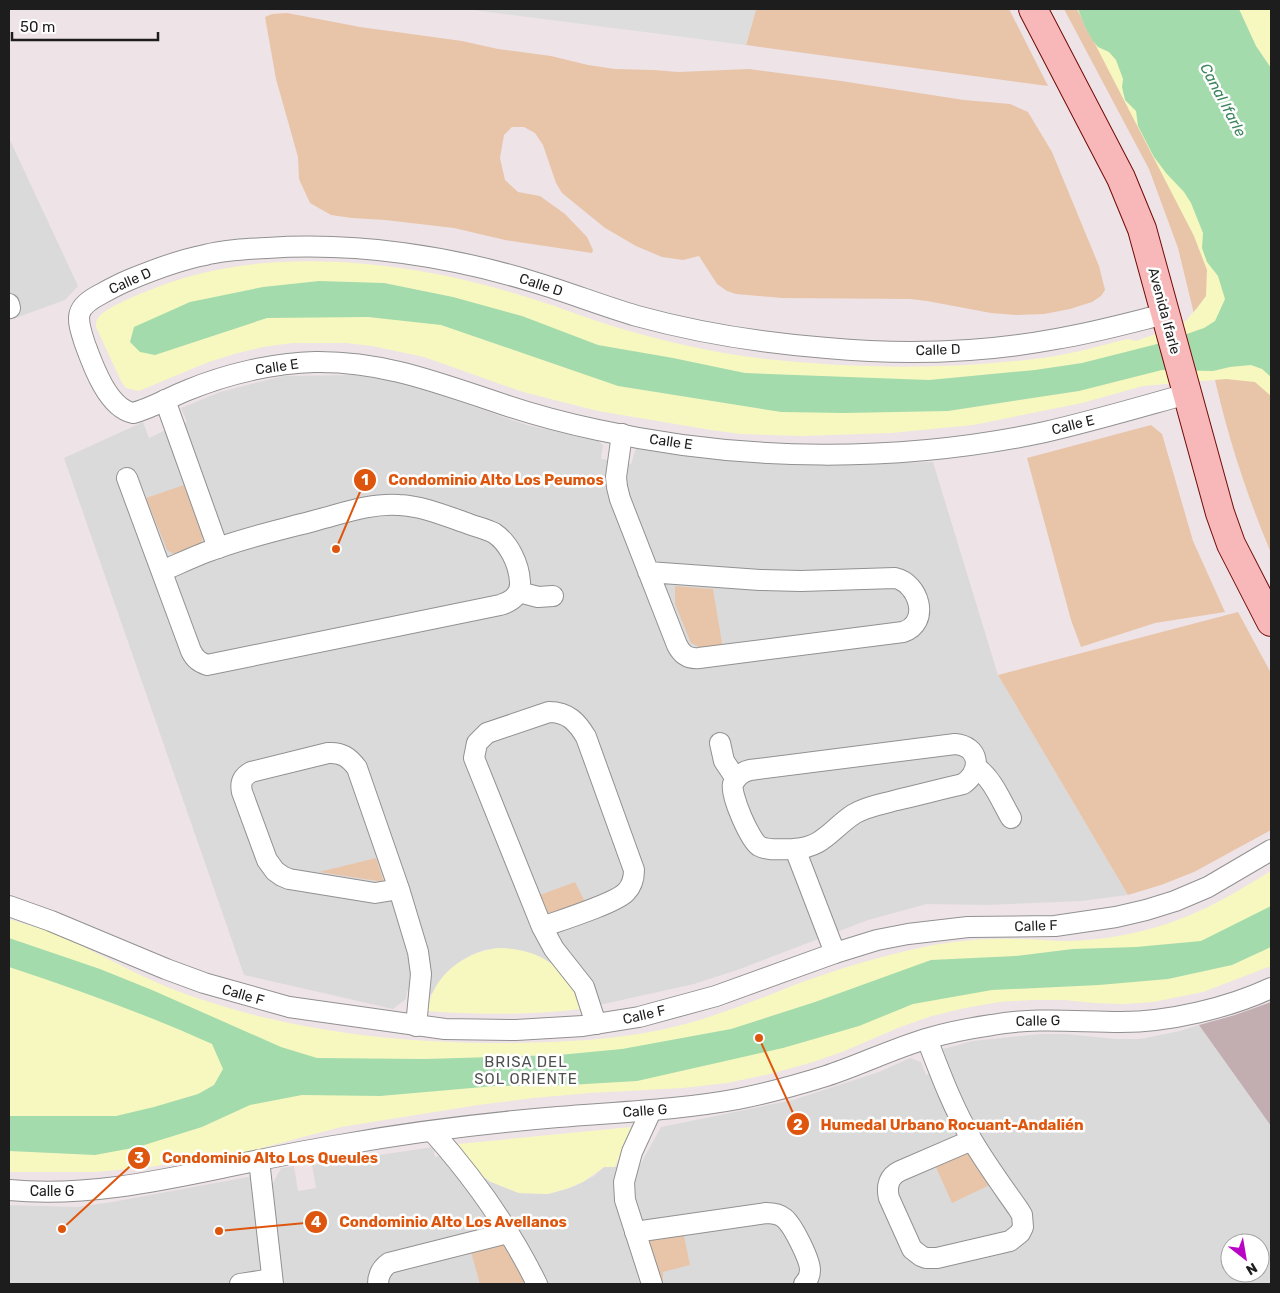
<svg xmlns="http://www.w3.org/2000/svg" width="1280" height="1293" viewBox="0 0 1280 1293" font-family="Rubik,sans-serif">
<rect width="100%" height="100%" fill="#eee3e7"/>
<g fill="#dbdadb" fill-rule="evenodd">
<polygon points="9,138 78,286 65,300 10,320 9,320"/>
<polygon points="354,375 405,383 527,425 598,441 603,445 601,459 631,464 636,448 724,460 794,465 933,462 998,675 1128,895 1081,901 986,905 927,904 868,920 740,969 694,984 581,1009 576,996 498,948 484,950 471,955 439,982 432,994 407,991 406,999 393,1009 244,975 64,458 143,422 149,438 174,426 187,422 181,408 220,392 283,376"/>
<path d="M1199,1025L1271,1126V1284H9V1205L77,1207L112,1202L253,1176L258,1187L273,1183L281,1168L294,1166L298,1191L316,1188L312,1165L433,1147L435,1157L442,1156L450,1170L461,1169L478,1173L491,1182L519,1193L548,1194L573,1187L594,1176L604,1167L640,1165L661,1127L793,1100L879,1072L910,1058L921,1062L926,1075L948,1065L943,1049L973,1041L1041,1034H1066L1116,1039H1140L1180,1031ZM1230,1243H1260V1273H1230Z"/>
</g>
<polygon fill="#c2aeb0" points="1271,1002 1271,1126 1199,1025 1235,1015"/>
<g fill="#e8c5a9">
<polygon points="756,9 1009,9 1048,86 746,45"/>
<polygon points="1064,9 1078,9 1085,27 1098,47 1218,276 1195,318 1178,248 1149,169"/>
<polygon points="287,13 360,27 462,41 498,49 551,56 588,65 615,69 654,70 678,72 749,69 841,81 964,100 1010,104 1028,112 1052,152 1099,266 1105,290 1101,296 1092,302 1070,309 1044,314 1016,315 991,313 927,301 910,299 782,298 736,294 727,291 717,284 699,256 683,260 662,257 636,246 605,228 562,193 556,183 543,145 535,133 524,127 512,127 504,135 500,158 505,180 518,192 540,196 565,214 587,237 593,250 592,253 505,240 454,228 385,220 352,218 331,215 310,203 299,179 298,157 276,79 265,17 272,14"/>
<path d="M1213,371L1271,377V553C1246,493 1227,435 1213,371Z"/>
<polygon points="1151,425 1162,434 1193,541 1225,612 1155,623 1081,647 1071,620 1027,458"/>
<polygon points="184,485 203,535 201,546 175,555 167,550 146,498"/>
<polygon points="675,586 713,589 723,649 703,649 691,643 675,604"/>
<polygon points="1238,612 1271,673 1271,830 1194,872 1161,885 1128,895 998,675"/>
<polygon points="376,858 384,882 319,872"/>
<polygon points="575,882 585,902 548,915 540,895"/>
<polygon points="970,1152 994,1183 952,1203 935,1165"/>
<polygon points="683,1231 690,1265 663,1272 663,1284 660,1284 647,1240"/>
<polygon points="504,1243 528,1281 517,1284 480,1284 471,1252"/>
</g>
<g fill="#f7f8c0">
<path d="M1077,9H1271V396L1255,382L1226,379L1143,386L1082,403L973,425L891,433L801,436L741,434L711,430L598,411L523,392L424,357L372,346L346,343H292L263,347L234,354L206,363L139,391L126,388L121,381L96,327C96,322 96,321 99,317C105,308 135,296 145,292C258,242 409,260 523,296C552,304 580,316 609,325C661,341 713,353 766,359C860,369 956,370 1049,357C1076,353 1102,345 1128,339L1136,341L1183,324L1197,308L1206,296L1207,270L1194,236Z"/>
<path d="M1271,871V966L1203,992L1153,1002L1123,1004L1094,1003L1064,1000H1031L999,1002L965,1008L932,1016L900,1027L842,1052L813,1062L770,1074L727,1083L683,1088L590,1093L533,1098L478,1105L341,1127L246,1152L149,1167L95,1172H9V919C28,925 47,930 65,938C83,946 100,955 118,964C143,977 170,989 197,998C299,1033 408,1044 515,1043C564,1042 612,1040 660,1030C708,1020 752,1002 797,984C838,969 881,956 924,947C953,941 985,938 1015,939C1033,939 1051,941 1068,941C1116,940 1165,928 1208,907C1230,896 1251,883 1271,871Z"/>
<path d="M498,948C541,948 568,968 581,1009C529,1015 479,1015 427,1011C433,975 464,952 498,948Z"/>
<polygon points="631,1127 615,1167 604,1167 583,1182 566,1189 548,1194 519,1193 491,1182 478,1173 458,1144"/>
</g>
<polygon fill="#ddd" points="466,9 756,9 746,45"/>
<g fill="#a4dbac">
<polygon points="1078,9 1239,9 1256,46 1271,68 1271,377 1262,369 1251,365 1230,367 1213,371 1162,370 1079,391 948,411 844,413 781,412 618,386 441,325 368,317 267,318 155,355 140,352 130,342 134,327 190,302 263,287 319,281 384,283 453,297 522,316 598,345 673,358 745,373 929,380 1035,370 1082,363 1161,343 1204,328 1215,321 1225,299 1218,276 1207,262 1202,248 1203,233 1191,203 1184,192 1166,173 1154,157 1138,126 1136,111 1125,100 1122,87 1123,79 1116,60 1109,52 1098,47 1093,41 1085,27"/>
<path d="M1271,906V947L1232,965L1168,979L1099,985L992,990L913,1004L859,1026L783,1048L637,1081L569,1085L495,1086L380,1096L302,1095L250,1105L202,1127L138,1147L95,1155L9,1151V1116H116L154,1107L198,1094L214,1085L223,1069L212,1044C146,1014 78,990 9,967V938L100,969L152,990L281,1047L317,1058L424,1059L559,1055L622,1049L731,1029L815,1002L931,960L1015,956L1073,949L1136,947L1201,941Z"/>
</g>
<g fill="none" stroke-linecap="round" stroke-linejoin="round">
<g stroke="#919191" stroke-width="22">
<g id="street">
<polyline points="9,304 10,308"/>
<path d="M1165,314C1129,323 1093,333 1056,339C981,353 902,355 827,348C762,343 699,333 637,316C603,306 570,293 537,283C451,256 357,242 267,248C246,249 225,250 205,255C179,260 153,270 129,280C119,284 110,289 101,294C74,308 76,317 85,344C93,366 108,408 133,413C152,408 170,397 188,390C227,374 273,363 315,362C382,361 436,382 499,403C531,414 565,423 598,430C744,462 900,463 1045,432C1093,421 1140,407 1187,394"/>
<polyline points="165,400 218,548"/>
<path d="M622,434L616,477L617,487L620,499L677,645C682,655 688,659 699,658L903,632C931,623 919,583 895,578L801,581L760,580L648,572"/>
<path d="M127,478L191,651C195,659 199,662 207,665L500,605C511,602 521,595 520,582C519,564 509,543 494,533C486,529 477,527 469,524C446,516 423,506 399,505C371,503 344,513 317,520C284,529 251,536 218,548C199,554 181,563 162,571"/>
<polyline points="519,592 538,597 553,596"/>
<polyline points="720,743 724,761 736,779"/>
<path d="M955,744C979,746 983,770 963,784C941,789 919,795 897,800C883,804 867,806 854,814C831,829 823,848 793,849C782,849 768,851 759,846C750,840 730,795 733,784C736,776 742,772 750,770Z"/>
<path d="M976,767C993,779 1001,801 1011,818"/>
<polyline points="795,849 835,953"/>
<path d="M399,889L375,893L289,879L282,876L275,871L267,860L242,792C240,783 242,777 251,772L328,753C341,752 349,757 357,768L399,889L418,952L421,974L416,1026"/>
<polyline points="9,906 51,921 166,969 204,983 289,1007 445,1029 516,1030 583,1026 639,1017 716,996 835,953 877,940 908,934 968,927 1055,926 1116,917 1146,910 1175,901 1208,887 1271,850"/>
<path d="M542,927C559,921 616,903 626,892C632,886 634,879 634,870L586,737C577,722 568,712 549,712L487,733L477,743L474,758L542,927L554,949L584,987L596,1024"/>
<path d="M927,1039C940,1073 953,1108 972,1140C986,1164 1003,1187 1019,1210L1022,1215L1023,1227L1020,1233L1010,1241L937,1258H926L921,1256L912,1249L889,1198C886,1186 889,1176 900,1171L972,1140"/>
<polyline points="651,1111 632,1152 624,1182 625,1200 652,1284"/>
<path d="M432,1131C473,1177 510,1229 537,1284"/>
<polyline points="259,1160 273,1284"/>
<path d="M9,1190C83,1197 154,1182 226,1167C264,1159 302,1151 340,1145C412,1132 486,1123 558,1117C619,1112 679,1110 738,1099C768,1093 797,1085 826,1076C860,1065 894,1048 929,1038C950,1032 971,1028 992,1025C1035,1017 1078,1022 1121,1022C1169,1022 1228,1008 1271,988"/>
<path d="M635,1232L766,1213C773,1213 779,1214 784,1218C793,1225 810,1260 810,1270C810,1276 808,1280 804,1284"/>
<polyline points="240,1284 272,1279"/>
<path d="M378,1284C378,1275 382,1268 389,1263L508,1233"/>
</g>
</g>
<g stroke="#710b07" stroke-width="30">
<polyline id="secondary" points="1033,9 1121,178 1142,229 1220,513 1231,544 1271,622"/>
</g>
<use href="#street" stroke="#fff" stroke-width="20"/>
<use href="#secondary" stroke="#f8b7b8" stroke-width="28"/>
</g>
<g text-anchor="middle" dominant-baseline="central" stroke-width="5" stroke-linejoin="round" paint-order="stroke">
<g font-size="14" fill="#1d1d1d" stroke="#fff">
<text transform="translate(130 281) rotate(-24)">Calle D</text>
<text transform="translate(541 285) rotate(18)">Calle D</text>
<text transform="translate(1164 311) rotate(75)">Avenida Ifarle</text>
<text transform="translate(938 350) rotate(-2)">Calle D</text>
<text transform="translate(277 367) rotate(-8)">Calle E</text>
<text transform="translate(1073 425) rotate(-14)">Calle E</text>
<text transform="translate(671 442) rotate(8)">Calle E</text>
<text transform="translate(1036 926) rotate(-2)">Calle F</text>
<text transform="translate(243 995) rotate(16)">Calle F</text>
<text transform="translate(644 1015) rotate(-13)">Calle F</text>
<text transform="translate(1038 1021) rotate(-1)">Calle G</text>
<text transform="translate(645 1111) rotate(-4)">Calle G</text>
<text x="52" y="1191">Calle G</text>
</g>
<g font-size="15" font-style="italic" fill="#3c845b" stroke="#fff">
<text transform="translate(1223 100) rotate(62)">Canal Ifarle</text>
</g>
<g font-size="15" letter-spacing="1" fill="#505050" stroke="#fff">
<text x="526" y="1062">BRISA DEL<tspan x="526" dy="17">SOL ORIENTE</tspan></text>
</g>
</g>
<path fill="none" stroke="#de560d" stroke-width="2" d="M336 549L365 480M759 1038L798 1124M62 1229L139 1158M219 1231L316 1222"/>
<g fill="#de560d" stroke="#fff" stroke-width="2">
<circle cx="336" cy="549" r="5"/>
<circle cx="759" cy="1038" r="5"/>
<circle cx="62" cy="1229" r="5"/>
<circle cx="219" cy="1231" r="5"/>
<circle cx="365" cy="480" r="12"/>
<circle cx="798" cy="1124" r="12"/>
<circle cx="139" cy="1158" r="12"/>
<circle cx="316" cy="1222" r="12"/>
</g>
<g font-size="15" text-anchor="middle" font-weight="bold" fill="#fff">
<text x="365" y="485">1</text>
<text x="798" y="1130">2</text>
<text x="139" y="1163">3</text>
<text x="316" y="1227">4</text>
</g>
<g font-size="15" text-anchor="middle" font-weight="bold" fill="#de560d" stroke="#fff" stroke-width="5" stroke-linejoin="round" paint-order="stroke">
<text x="496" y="485">Condominio Alto Los Peumos</text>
<text x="952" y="1130">Humedal Urbano Rocuant-Andalién</text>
<text x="270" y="1163">Condominio Alto Los Queules</text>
<text x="453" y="1227">Condominio Alto Los Avellanos</text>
</g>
<rect width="1280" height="1293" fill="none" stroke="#1d1d1d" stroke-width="20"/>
<g transform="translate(1245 1258) rotate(149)"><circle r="24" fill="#ffffff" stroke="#a5a5a5"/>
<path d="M0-4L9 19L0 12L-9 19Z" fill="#b904c6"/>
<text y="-8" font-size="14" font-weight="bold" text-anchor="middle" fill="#1d1d1d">N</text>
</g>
<path d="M12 32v8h146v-8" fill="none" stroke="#1d1d1d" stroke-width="2.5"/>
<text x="20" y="32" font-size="15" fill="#1d1d1d" stroke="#ffffff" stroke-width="4" paint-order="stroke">50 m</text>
</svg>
